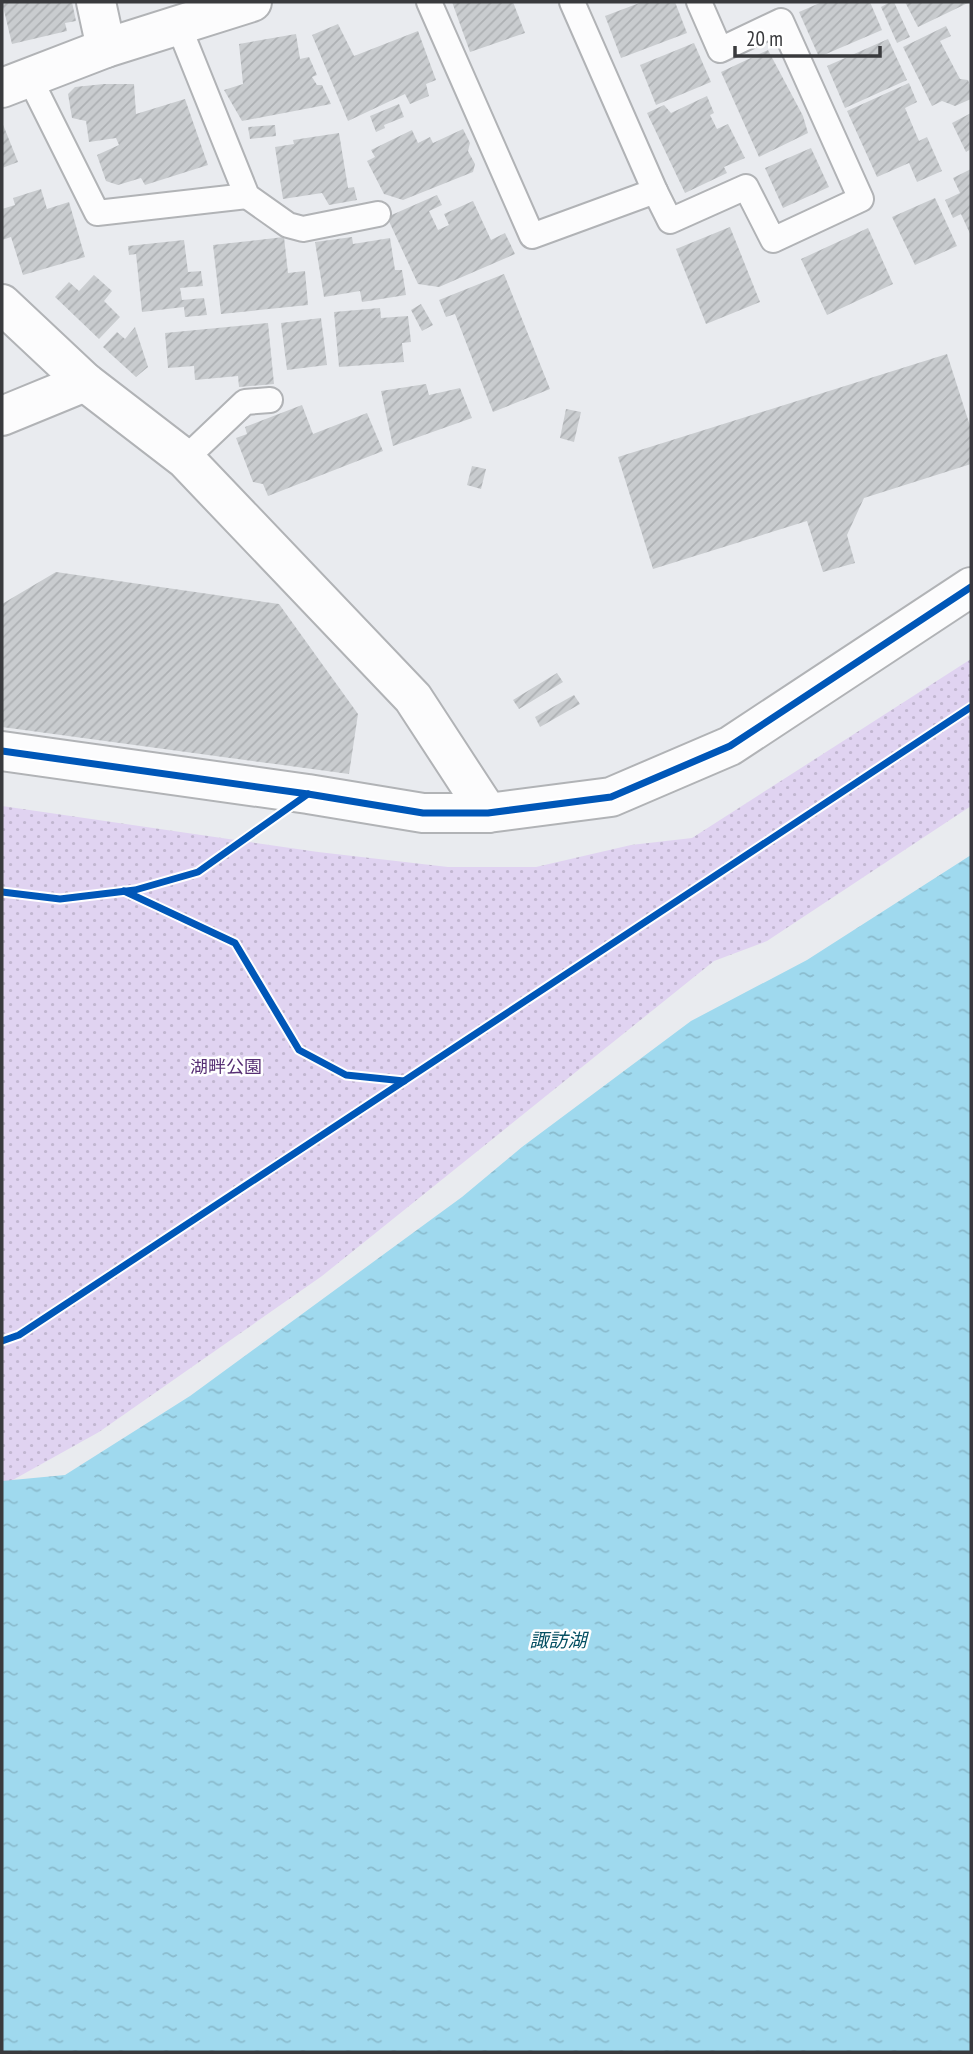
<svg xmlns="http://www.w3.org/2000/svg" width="973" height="2054" viewBox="0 0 973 2054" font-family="'PT Sans Narrow','Noto Sans JP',sans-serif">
<defs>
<pattern id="park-dots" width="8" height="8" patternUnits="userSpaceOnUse" patternTransform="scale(1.75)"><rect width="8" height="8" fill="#e0d3f1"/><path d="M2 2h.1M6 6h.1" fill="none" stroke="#c1b6d0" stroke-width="1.8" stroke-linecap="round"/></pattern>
<pattern id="water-ripples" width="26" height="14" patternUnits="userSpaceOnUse" patternTransform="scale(1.75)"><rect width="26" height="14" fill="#9fd9ee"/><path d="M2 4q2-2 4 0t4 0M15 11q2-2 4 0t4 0" fill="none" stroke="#8abbcd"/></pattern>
<pattern id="building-hatch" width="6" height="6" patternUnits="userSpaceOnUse" patternTransform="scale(1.75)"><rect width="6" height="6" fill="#c9cccf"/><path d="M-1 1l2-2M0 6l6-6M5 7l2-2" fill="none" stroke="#adb0b3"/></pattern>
</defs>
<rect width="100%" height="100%" fill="#e9ebef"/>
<polygon fill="url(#park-dots)" points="971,659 971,806 767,941 714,961 322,1276 99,1432 2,1486 2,806 318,852 448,867 536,867 631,845 692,838"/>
<polygon fill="url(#water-ripples)" points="971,855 971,2052 2,2052 2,1481 65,1475 190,1396 462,1197 522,1147 691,1021 807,960"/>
<g fill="url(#building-hatch)">
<polygon points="2,2 72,2 76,21 65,23 67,31 12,44"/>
<polygon points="452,2 513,2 525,33 470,52"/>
<polygon points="642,2 675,2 687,33 621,58 605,16"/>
<polygon points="822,2 870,2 882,30 819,57 799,12"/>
<polygon points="890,2 894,2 910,37 897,43 881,7"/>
<polygon points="905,2 970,2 918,27"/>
<polygon points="338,24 354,56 418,31 436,80 426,84 429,96 410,104 405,94 348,121 312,35"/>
<polygon points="946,26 951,36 940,41 960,79 968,80 971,88 971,99 955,106 942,101 932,106 903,47"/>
<polygon points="296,34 300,59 309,57 317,75 312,77 317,85 322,85 331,104 242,121 224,90 243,84 239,44"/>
<polygon points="888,39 907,80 845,108 827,66"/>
<polygon points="694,43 711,82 656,105 640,65"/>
<polygon points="768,50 803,116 808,133 759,157 721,72"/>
<polygon points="909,83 917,102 905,108 919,141 927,137 942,171 917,182 909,163 877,177 847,111"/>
<polygon points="104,84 134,84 136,114 185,99 208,165 145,185 141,178 118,185 106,181 97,155 119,145 116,138 89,142 86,121 72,118 68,94 75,87"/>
<polygon points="707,96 714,113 710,115 717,129 728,124 745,158 724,167 727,173 685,193 647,113 664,105 671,113"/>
<polygon points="399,104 404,117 384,125 385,128 376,132 370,116"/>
<polygon points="971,113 971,149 966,152 952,123"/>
<polygon points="2,122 18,162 2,168"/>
<polygon points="275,125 276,136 250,139 248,127"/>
<polygon points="463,129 470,143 468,151 475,164 473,172 403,200 384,194 367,161 375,157 371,150 412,130 418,143 430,137 433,143"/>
<polygon points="339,133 348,188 354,187 357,200 329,205 322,193 283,199 275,147 294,144 293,140"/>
<polygon points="811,148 829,187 783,208 765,168"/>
<polygon points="971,169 971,236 961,214 953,218 945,200 960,193 953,178"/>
<polygon points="41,189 47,209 69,202 85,257 23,275 11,237 2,240 2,209 15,205 13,198"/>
<polygon points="437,195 442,205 429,211 438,230 449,225 444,214 473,201 491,240 505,233 515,254 439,287 418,284 387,217"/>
<polygon points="935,198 957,246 915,265 892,217"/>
<polygon points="730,227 760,302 706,324 676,249"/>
<polygon points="868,228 893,284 827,315 801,259"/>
<polygon points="284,237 288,273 305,271 308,305 221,314 213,245"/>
<polygon points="352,237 353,244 390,238 395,270 402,270 406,295 362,302 360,291 324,297 315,242"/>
<polygon points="184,240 188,272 201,271 203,286 180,288 182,300 204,298 207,315 185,317 184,307 142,312 136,254 129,255 128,246"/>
<polygon points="504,274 550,389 493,412 455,314 446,317 439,300"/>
<polygon points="94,275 112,291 104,301 120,317 99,339 55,297 69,282 79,291"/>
<polygon points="421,304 433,325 422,331 411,310"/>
<polygon points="380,308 381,318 408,316 411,342 402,343 404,362 339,367 334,312"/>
<polygon points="321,318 327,365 287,370 281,323"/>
<polygon points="268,323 274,384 239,387 238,376 195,380 194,366 168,368 165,333"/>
<polygon points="135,327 148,367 136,377 103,347 117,332 125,339"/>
<polygon points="947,354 971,429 971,464 864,498 847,535 855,563 823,572 807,521 653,569 618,457"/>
<polygon points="426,384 429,395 460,388 472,418 393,446 381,391"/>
<polygon points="302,405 313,434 367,413 383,451 268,496 263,484 253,482 236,438 247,434 245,427"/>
<polygon points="566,409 581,412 574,442 560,438"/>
<polygon points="472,466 486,469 481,489 467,485"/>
<polygon points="56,572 279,604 358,714 349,774 2,727 2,604"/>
<polygon points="557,673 563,682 519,709 513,700"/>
<polygon points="574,695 580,704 540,727 535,717"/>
</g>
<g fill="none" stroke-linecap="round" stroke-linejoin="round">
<g stroke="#b1b3b6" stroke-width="28">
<g id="service">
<polyline points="429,2 532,236 655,191 670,221 746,187 773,240 861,199 781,21 720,50 699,2"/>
<polyline points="572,2 655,191"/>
<polyline points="179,27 247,196 288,225 303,229 378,214"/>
<polyline points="29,77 97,213 247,196"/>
<polyline points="185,459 245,402 270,400"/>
</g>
</g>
<g stroke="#b1b3b6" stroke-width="42">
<g id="minor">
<polyline points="96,2 106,48"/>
<polyline points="2,88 106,48 252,2"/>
<polyline points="2,416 85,382"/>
</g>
</g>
<g stroke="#b1b3b6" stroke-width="42">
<g id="tertiary">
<polyline points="2,304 85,382 185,459 413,698 488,813"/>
<polyline points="2,751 308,794 423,813 488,813 611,797 730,746 971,587"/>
</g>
</g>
<use href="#service" stroke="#fcfcfd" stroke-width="24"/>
<use href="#minor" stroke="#fcfcfd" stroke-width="38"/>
<use href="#tertiary" stroke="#fcfcfd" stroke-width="38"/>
<g stroke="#fff" stroke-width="11">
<g id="cycleway">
<polyline points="2,751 308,794 423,813 488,813 611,797 730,746 971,587"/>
<polyline points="124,891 235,943 299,1050 346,1075 404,1081"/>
<polyline points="2,892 60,899 135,890 198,872 308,794"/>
<polyline points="2,1341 19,1335 971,707"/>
</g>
</g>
<use href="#cycleway" stroke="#0057b8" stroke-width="7"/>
</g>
<g text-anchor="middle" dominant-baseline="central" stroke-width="5" stroke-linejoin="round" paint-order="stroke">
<g font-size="18" fill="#562e74" stroke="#fff">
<text x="226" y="1066">湖畔公園</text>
</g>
<g font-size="19" font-style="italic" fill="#044f62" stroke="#fff">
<text x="558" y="1640">諏訪湖</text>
</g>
</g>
<rect width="973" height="2054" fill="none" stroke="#393a3d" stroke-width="7"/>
<path d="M735 46v10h145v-10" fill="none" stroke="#393a3d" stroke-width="3.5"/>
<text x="746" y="46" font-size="21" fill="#393a3d" stroke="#ffffff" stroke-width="5" paint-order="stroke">20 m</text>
</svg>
